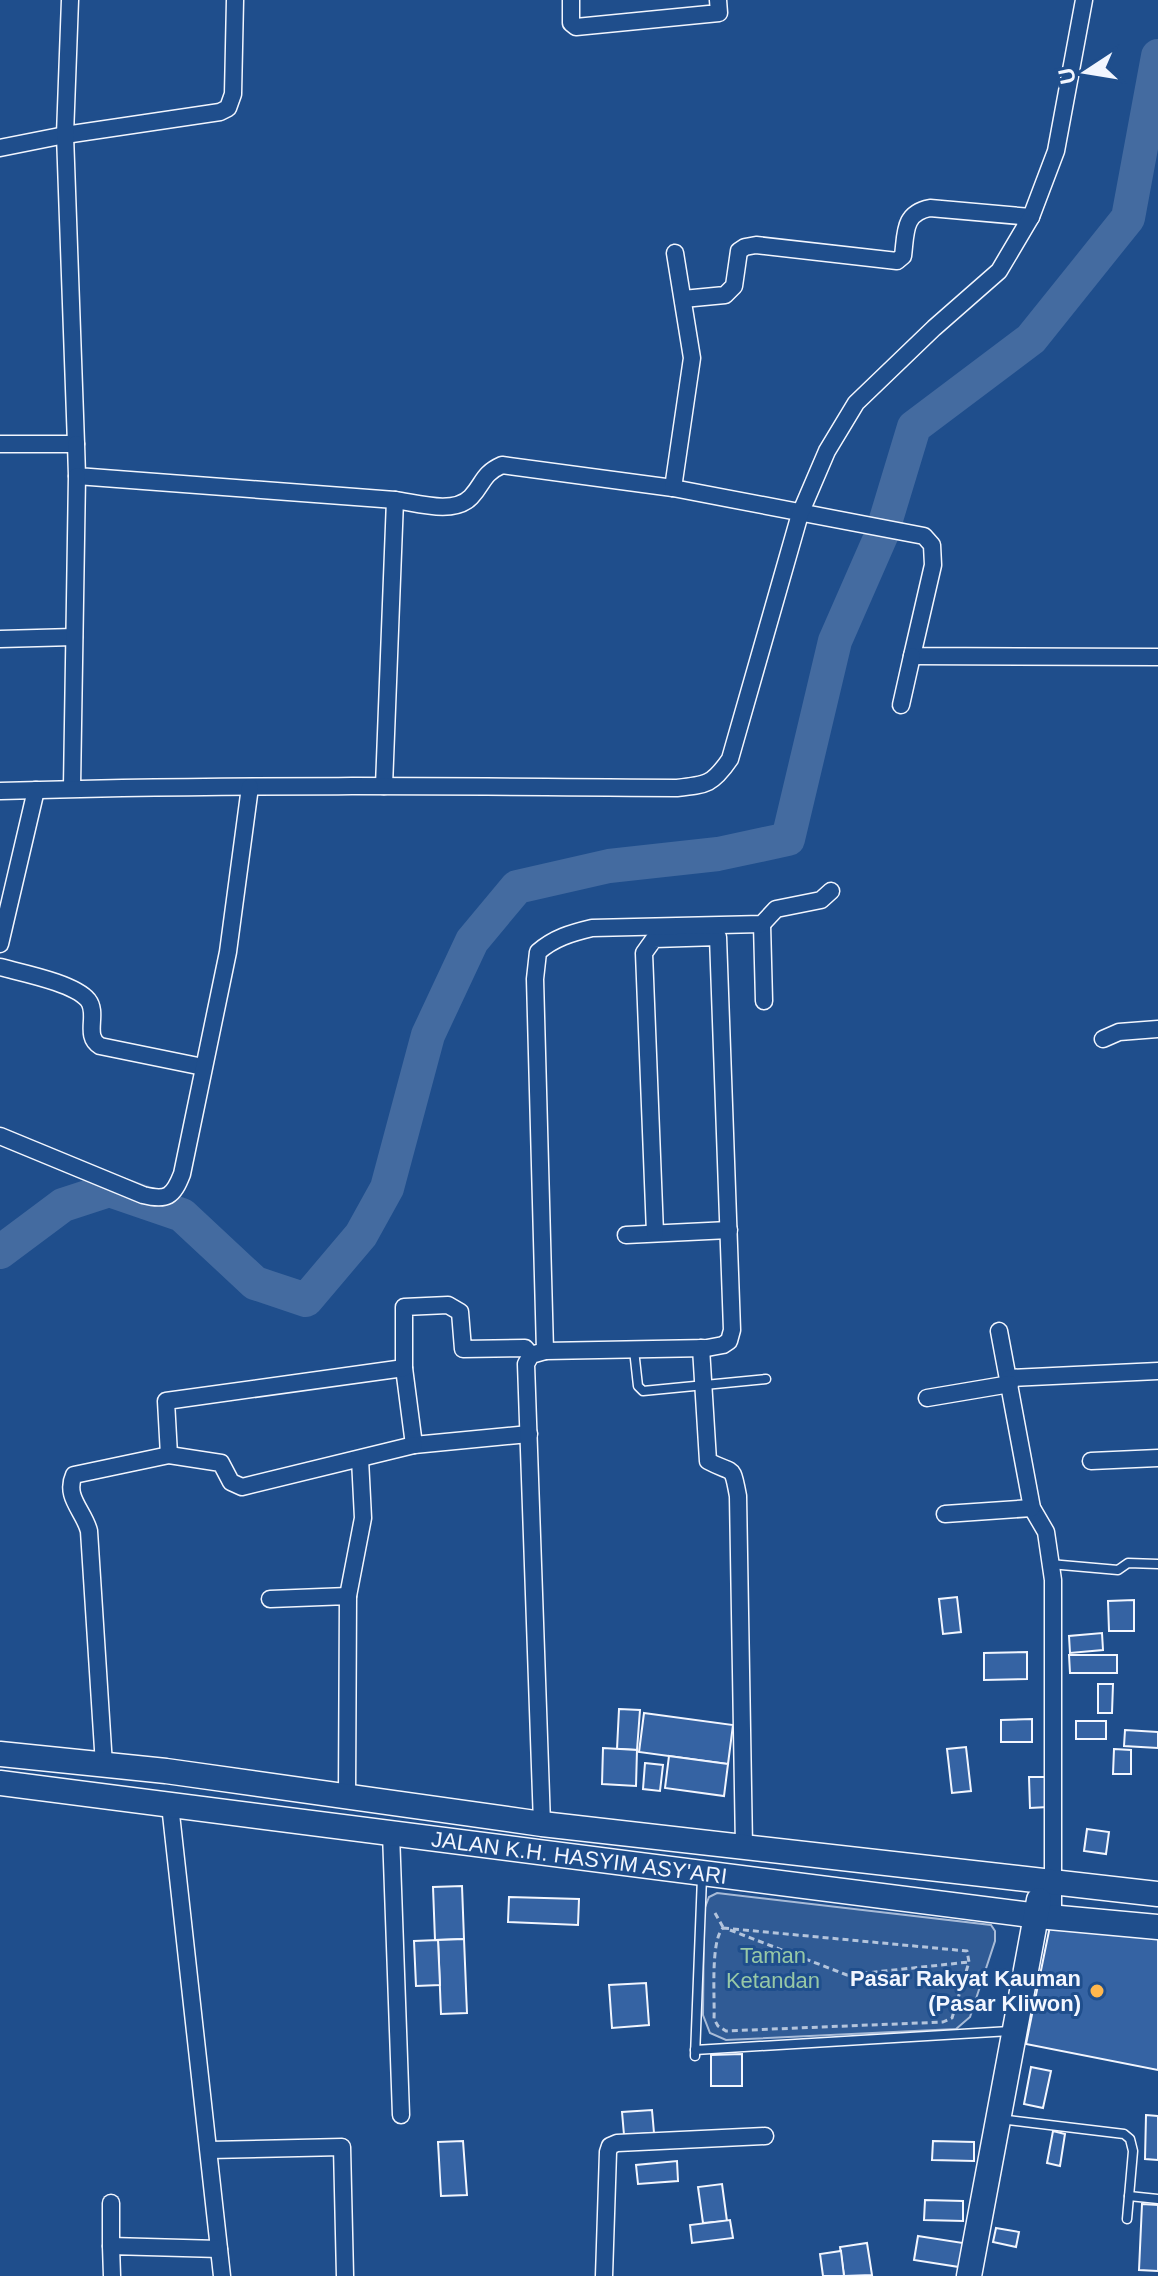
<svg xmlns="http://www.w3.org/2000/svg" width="1158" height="2276" viewBox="0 0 1158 2276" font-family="Arial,sans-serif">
<rect width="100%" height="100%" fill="#1f4e8c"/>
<polygon fill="#305b95" stroke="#a8bbd7" stroke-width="2" points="717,1893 991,1925 995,1931 995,1941 970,2017 956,2029 726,2040 710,2033 703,2015 704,1910 709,1897"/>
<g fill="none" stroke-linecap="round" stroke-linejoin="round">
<polyline stroke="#446ba0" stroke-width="34" points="0,1252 63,1205 109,1190 182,1215 255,1283 306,1300 361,1235 387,1188 428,1035 472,941 517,887 609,866 718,854 788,839 835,641 881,536 914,427 1031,339 1128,218 1158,56"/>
</g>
<g fill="#3563a3" stroke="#f2f6ff" stroke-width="2">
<polygon points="957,1597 961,1632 943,1634 939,1599"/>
<polygon points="1134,1600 1134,1631 1109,1631 1108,1601"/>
<polygon points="1102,1633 1103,1650 1070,1653 1069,1636"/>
<polygon points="1027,1652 1027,1679 984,1680 984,1653"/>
<polygon points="1069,1655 1117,1655 1117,1673 1070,1673"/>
<polygon points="1098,1684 1113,1684 1112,1713 1098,1713"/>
<polygon points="619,1709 640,1710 637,1750 617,1749"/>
<polygon points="644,1713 733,1725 728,1764 639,1752"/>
<polygon points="1032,1719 1032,1742 1001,1742 1001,1720"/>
<rect x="1076" y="1721" width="30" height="18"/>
<polygon points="1125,1730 1158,1732 1158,1748 1124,1746"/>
<polygon points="966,1747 971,1791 952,1793 947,1749"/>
<polygon points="603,1748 637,1750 636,1786 602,1784"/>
<polygon points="1114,1749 1131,1750 1131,1774 1113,1774"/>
<polygon points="669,1756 728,1764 724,1796 665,1788"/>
<polygon points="645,1763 663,1765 660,1791 643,1789"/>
<polygon points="1029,1777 1046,1777 1048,1807 1030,1808"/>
<polygon points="1087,1829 1109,1832 1106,1854 1084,1851"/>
<polygon points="462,1886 464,1939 435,1940 433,1887"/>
<polygon points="509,1897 579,1899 578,1925 508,1922"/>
<polygon points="1050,1926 1158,1937 1158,2070 1026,2044"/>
<polygon points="464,1939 467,2013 441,2014 438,1940"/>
<polygon points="438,1940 440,1985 416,1986 414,1941"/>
<polygon points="646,1983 649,2025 612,2028 609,1985"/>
<polygon points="742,2054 742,2086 711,2086 711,2055"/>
<polygon points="1031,2067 1051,2071 1043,2108 1024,2104"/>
<polygon points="652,2110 654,2133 624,2135 622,2112"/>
<polygon points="1146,2115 1158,2116 1158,2160 1145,2159"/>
<polygon points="1053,2131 1065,2134 1060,2166 1047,2163"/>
<polygon points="463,2141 467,2195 441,2196 438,2142"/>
<polygon points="933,2141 974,2142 974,2161 932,2160"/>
<polygon points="677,2161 678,2181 638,2184 636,2165"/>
<polygon points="722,2184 727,2221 703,2223 698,2187"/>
<polygon points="925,2200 963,2201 963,2221 924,2220"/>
<polygon points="1142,2204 1158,2205 1158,2271 1139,2270"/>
<polygon points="730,2220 733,2238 692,2243 690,2225"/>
<polygon points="996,2228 1019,2232 1016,2247 993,2242"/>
<polygon points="918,2236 963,2243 959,2267 914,2260"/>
<polygon points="867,2243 872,2275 844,2276 840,2247"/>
<polygon points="841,2251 844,2276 823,2276 820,2254"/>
</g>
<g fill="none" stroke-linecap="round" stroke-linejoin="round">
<g stroke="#f2f6ff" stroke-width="11">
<g id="lane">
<polyline points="634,1350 638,1386 643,1391 766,1379"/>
<polyline points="1050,1564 1118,1570 1128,1563 1158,1564"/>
<polyline points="695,2050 1010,2031"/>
<polyline points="695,2056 702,1877"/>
<polyline points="1000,2119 1124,2134 1130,2139 1133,2151 1127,2219"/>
<polyline points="1129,2196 1158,2199"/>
</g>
</g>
<g stroke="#f2f6ff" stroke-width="19">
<g id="street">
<polyline points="571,0 571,23 576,27 719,13 718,0"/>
<polyline points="0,148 65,135 220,112 228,108 233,94 235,0"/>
<path d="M683,299L725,295L734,286L739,251L745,247L756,245L897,261L903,256C906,233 903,213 930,208L1031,217"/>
<polyline points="0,444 76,444 65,135 70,0"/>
<path d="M76,444L77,476L395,500C417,503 454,515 471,497C484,483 482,474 502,465L673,488L924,536L932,545L933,565L912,656L1158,657"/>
<polyline points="673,488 692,358 675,253"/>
<polyline points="0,639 74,637"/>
<polyline points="901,705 912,656"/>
<polyline points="384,786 395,500"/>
<polyline points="72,787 77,476"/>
<path d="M0,791C226,784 451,786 677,788C707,785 713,784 730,759L800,514L827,451L856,403L934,328L999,271L1031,217L1056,151L1084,0"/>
<polyline points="762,924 764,1001"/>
<polyline points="0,944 36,790"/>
<path d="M0,967C22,973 74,983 88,1000C99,1014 83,1036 100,1046L203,1067"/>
<polyline points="1103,1039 1119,1032 1158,1029"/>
<path d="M0,1136L143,1195C167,1201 173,1197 182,1174L228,952L250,787"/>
<polyline points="626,1235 729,1230"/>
<polyline points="999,1331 1032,1508 1046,1532 1053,1580 1053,1917"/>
<path d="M701,1348L708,1461C734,1475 732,1463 738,1496L744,1847"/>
<polyline points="545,1351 707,1348 723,1345 729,1341 732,1330 718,937 654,939 644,953 655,1233"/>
<polyline points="404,1368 414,1445 529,1434"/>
<polyline points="1009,1378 1158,1371"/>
<polyline points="927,1398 1010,1384"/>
<polyline points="169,1455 166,1401 404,1368 404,1307 448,1305 460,1312 463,1349 525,1348 531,1355"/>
<polyline points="1091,1461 1158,1458"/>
<polyline points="945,1514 1032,1508"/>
<polyline points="348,1596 363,1518 360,1459"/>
<polyline points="270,1599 348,1596 347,1797"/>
<path d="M104,1765L89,1531C84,1511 64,1497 74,1475L169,1455L221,1463L231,1482L242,1487L414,1445"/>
<polyline points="170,1805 222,2276"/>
<path d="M542,1824L526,1364L531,1355L545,1351L535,979L538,952C554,938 571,933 592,928L762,924L776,909L821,900L831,891"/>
<polyline points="391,1833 401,2115"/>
<polyline points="209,2150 342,2147 345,2276"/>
<polyline points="111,2203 111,2246"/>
<polyline points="112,2276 111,2246 219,2249"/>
<polyline points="604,2276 608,2152 610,2146 617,2143 765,2136"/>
</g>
</g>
<g stroke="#f2f6ff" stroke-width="27">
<g id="secondary">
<polyline points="0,1754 166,1771 542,1824 1158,1894"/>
<path id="s1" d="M0,1783L1038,1916L1158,1927"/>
<polyline points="969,2276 1039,1900"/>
</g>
</g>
<g stroke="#b3c4dc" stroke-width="3" stroke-dasharray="6 4" stroke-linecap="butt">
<polyline points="715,1913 723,1927"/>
<path d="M723,1928L967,1951L969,1962L952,2018L943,2022L726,2031L718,2026L714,2019C715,1999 710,1941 723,1928Z"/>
<polyline points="730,1930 847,1975 969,1962"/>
</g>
<use href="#lane" stroke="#1f4e8c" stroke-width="8"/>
<use href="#street" stroke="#1f4e8c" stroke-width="16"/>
<use href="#secondary" stroke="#1f4e8c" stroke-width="24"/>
</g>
<circle fill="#ffb74d" stroke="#1f4e8c" stroke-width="3" cx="1097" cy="1991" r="8"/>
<g text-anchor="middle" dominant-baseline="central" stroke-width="6" stroke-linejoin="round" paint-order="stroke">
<g font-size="22" fill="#f2f6ff" stroke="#1f4e8c">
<text stroke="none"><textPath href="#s1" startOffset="584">JALAN K.H. HASYIM ASY'ARI</textPath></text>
</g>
<g font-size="22" fill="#97c8a6" stroke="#1f4e8c">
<text x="773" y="1955">Taman<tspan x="773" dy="25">Ketandan</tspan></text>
</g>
<g font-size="22" font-weight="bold" fill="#f2f6ff" stroke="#1f4e8c" text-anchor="end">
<text x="1081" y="1978">Pasar Rakyat Kauman<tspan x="1081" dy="25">(Pasar Kliwon)</tspan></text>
</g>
</g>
<g transform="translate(1086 72) rotate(258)" stroke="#1f4e8c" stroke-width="6" paint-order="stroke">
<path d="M0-6L14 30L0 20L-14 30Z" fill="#f2f6ff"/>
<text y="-12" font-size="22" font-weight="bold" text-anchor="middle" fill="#f2f6ff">U</text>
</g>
</svg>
